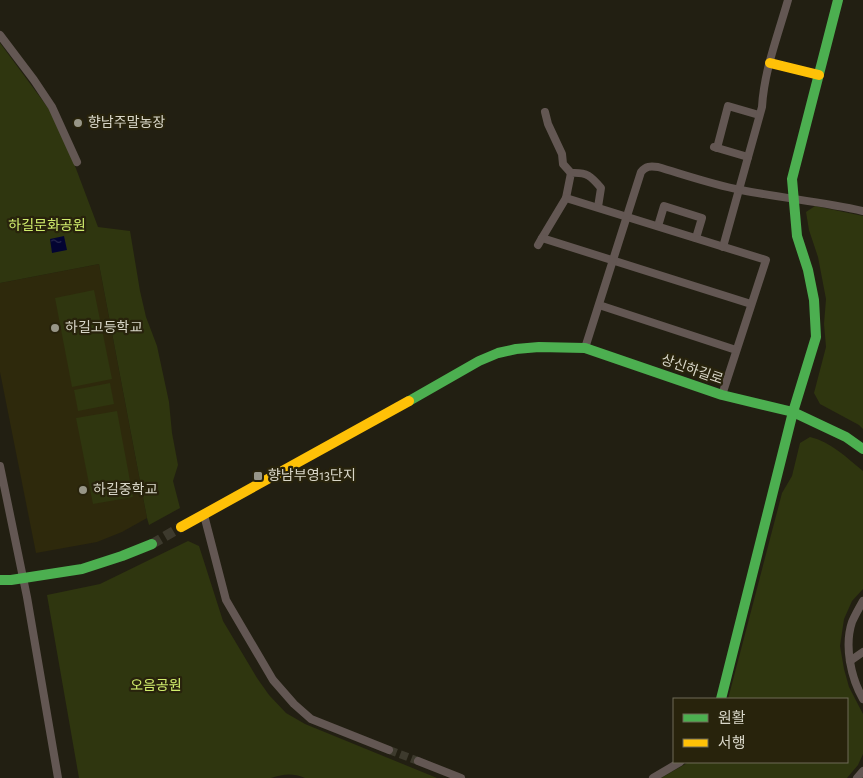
<svg xmlns="http://www.w3.org/2000/svg" width="863" height="778" viewBox="0 0 863 778" font-family="'Alegreya Sans','Noto Sans KR',sans-serif">
<defs>
<pattern id="water-ripples" width="26" height="14" patternUnits="userSpaceOnUse" patternTransform="scale(1.25)"><rect width="26" height="14" fill="#030432"/><path d="M2 4q2-2 4 0t4 0M15 11q2-2 4 0t4 0" fill="none" stroke="#27284e"/></pattern>
</defs>
<rect width="100%" height="100%" fill="#221f12"/>
<polygon fill="#2e290c" points="99,264 147,518 122,532 97,542 36,553 0,372 0,283"/>
<g fill="#2f360f">
<polygon points="0,43 54,116 75,166 98,227 130,231 140,291 146,317 157,346 169,402 172,433 178,465 173,481 180,508 149,525 147,518 99,264 0,283"/>
<polygon points="815,206 863,216 863,429 859,425 820,404 814,393 826,347 824,324 826,299 818,257 809,230 806,212"/>
<polygon points="94,290 112,379 72,387 55,298"/>
<polygon points="110,383 114,404 78,411 74,390"/>
<polygon points="117,411 133,497 93,504 76,418"/>
<path d="M810,437C831,442 847,458 863,471V589L852,601L844,619L840,646L844,669L849,687L863,714V754L858,765L847,778H661L689,762H847V699H728L782,493L792,476L800,443Z"/>
<path d="M188,541L199,546L223,621L257,678L269,695L286,713L305,724L437,778H305C292,773 284,774 271,778H79L47,595L100,584Z"/>
</g>
<polygon fill="url(#water-ripples)" points="64,236 67,250 52,253 50,239"/>
<g fill="none" stroke-linecap="round" stroke-linejoin="round">
<polyline stroke="#3d3a2d" stroke-width="8" stroke-dasharray="8 4" stroke-linecap="butt" points="389,750 418,761"/>
<polyline stroke="#3d3a2d" stroke-width="10" stroke-dasharray="10 5" stroke-linecap="butt" points="152,544 181,527"/>
<g stroke="#635753" stroke-width="8">
<polyline points="0,35 34,80 52,107 77,162"/>
<polyline points="545,112 548,124 562,154 563,164 571,173"/>
<polyline points="714,147 748,157"/>
<polyline points="717,148 728,106 759,115"/>
<path d="M566,198L571,173C587,172 591,176 601,188L598,207"/>
<polyline points="658,226 664,206 702,218 696,238"/>
<polyline points="542,238 566,198 766,260 722,395"/>
<polyline points="538,245 542,238 751,304"/>
<path d="M723,247L762,107C764,71 778,35 788,0"/>
<polyline points="599,305 736,350"/>
<path d="M585,348L641,172C646,166 650,166 658,167C685,175 714,185 741,190C781,198 823,202 863,211"/>
<polyline points="0,466 27,597 58,778"/>
<polyline points="204,515 226,600 273,680 294,704 311,719 389,750"/>
<path d="M863,601C859,608 855,615 852,622C844,646 851,678 863,699"/>
<polyline points="850,661 863,652"/>
<polyline points="418,761 461,778"/>
<polyline points="653,778 680,762"/>
<polyline points="857,778 863,771"/>
</g>
<g stroke="#4caf50" stroke-width="10">
<polyline points="409,401 479,361 498,353 516,349 539,347 585,348 722,395 793,412 846,437 863,449"/>
<polyline points="0,580 11,580 82,569 122,556 152,544"/>
<polyline points="721,699 793,412 816,337 814,300 808,270 797,236 792,179 838,0"/>
</g>
<g stroke="#ffc107" stroke-width="10">
<polyline points="770,63 819,75"/>
<polyline points="181,527 409,401"/>
</g>
</g>
<g fill="#989688" stroke="#28230c" stroke-width="2">
<circle cx="78" cy="123" r="5"/>
<circle cx="55" cy="328" r="5"/>
<rect x="253" y="471" width="10" height="10" rx="2.5"/>
<circle cx="83" cy="490" r="5"/>
</g>
<g text-anchor="middle" dominant-baseline="central" stroke-width="4.5" stroke-linejoin="round" paint-order="stroke">
<g font-size="14" fill="#d8d6c8" stroke="#28230c" text-anchor="start">
<text x="88" y="123">향남주말농장</text>
<text x="65" y="328">하길고등학교</text>
<text x="268" y="476">향남부영13단지</text>
<text x="93" y="490">하길중학교</text>
</g>
<g font-size="14" fill="#d1ed6d" stroke="#28230c">
<text x="47" y="226">하길문화공원</text>
<text x="156" y="686">오음공원</text>
</g>
<g font-size="14" fill="#d8d6c8" stroke="#28230c">
<text transform="translate(692 370) rotate(19)">상신하길로</text>
</g>
</g>
<rect x="673" y="698" width="175" height="65" fill="#28230c" stroke="#6e6b57"/>
<rect x="683" y="714" width="25" height="8" fill="#4caf50" stroke="#6e6b57"/>
<text x="718" y="723" font-size="15" fill="#d8d6c8">원활</text>
<rect x="683" y="739" width="25" height="8" fill="#ffc107" stroke="#6e6b57"/>
<text x="718" y="748" font-size="15" fill="#d8d6c8">서행</text>
</svg>
